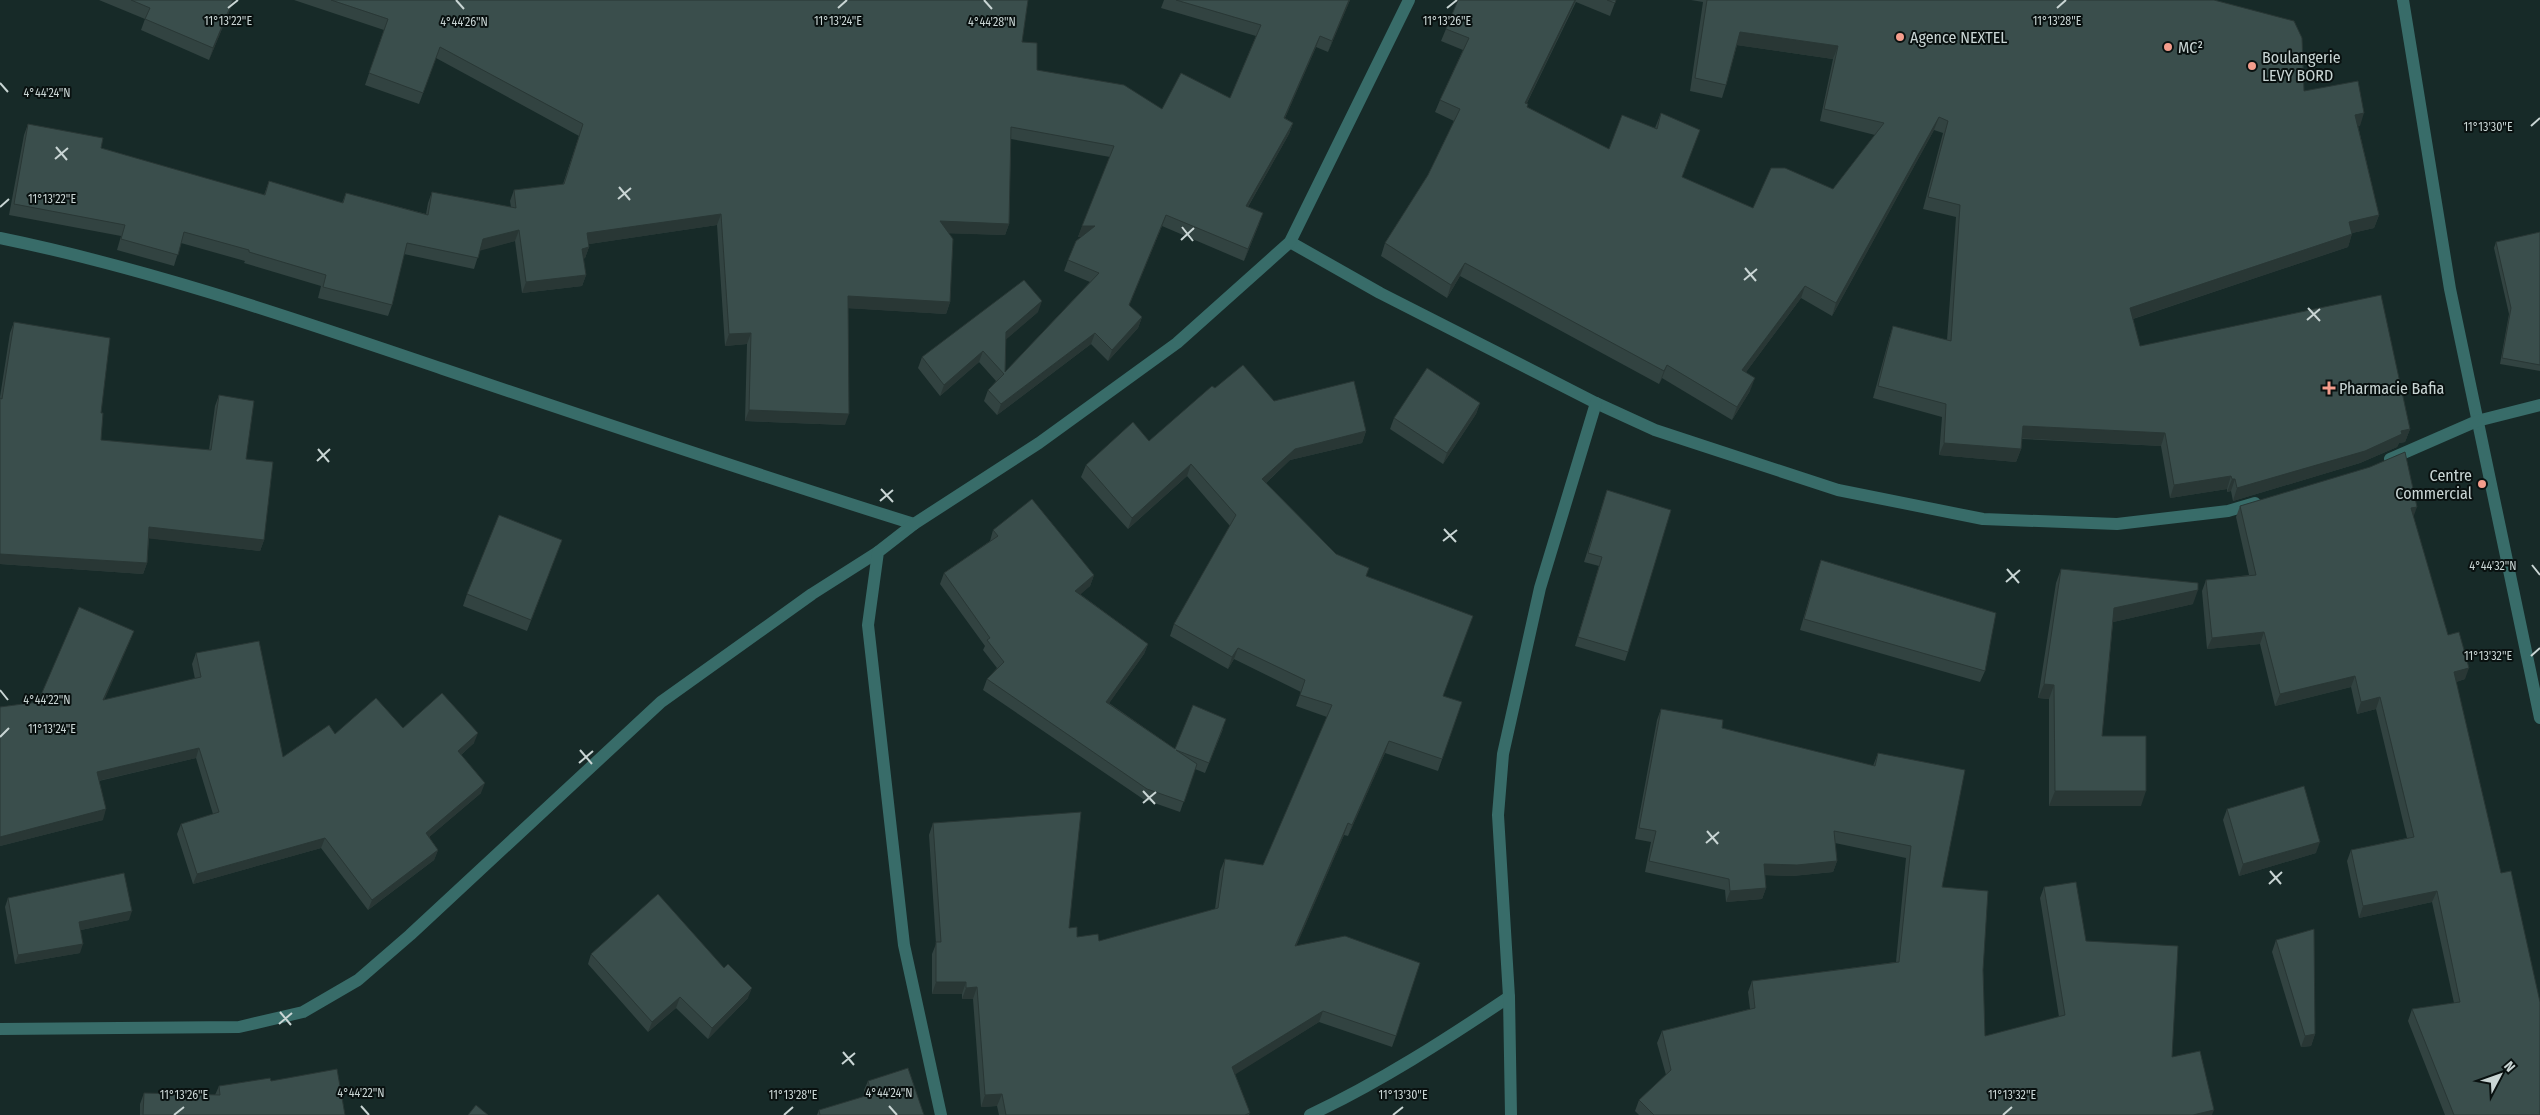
<svg xmlns="http://www.w3.org/2000/svg" width="2540" height="1115" viewBox="0 0 2540 1115" font-family="'Fira Sans Condensed',sans-serif">
<rect width="100%" height="100%" fill="#172a28"/>
<g fill="none" stroke-linecap="round" stroke-linejoin="round">
<g stroke="#386c69" stroke-width="12">
<polyline points="2403,0 2450,289 2540,718"/>
<path d="M0,238C151,269 298,320 443,369C600,422 757,475 914,524"/>
<polyline points="1290,242 1380,293 1596,403 1655,430 1838,490 1983,519 2117,524 2228,511 2255,503"/>
<polyline points="2390,459 2477,421 2540,405"/>
<polyline points="0,1029 239,1027 303,1012 358,980 410,935 661,702 812,594 878,552"/>
<polyline points="941,1115 904,945 868,625 878,552 914,524 1039,443 1177,343 1290,242 1409,0"/>
<path d="M1310,1115C1380,1082 1445,1040 1509,997"/>
<polyline points="1511,1115 1509,997 1498,815 1503,754 1540,588 1596,403"/>
</g>
</g>
<g fill="#324341">
<polygon points="99,0 234,0 209,60 141,30 145,19"/>
<polygon points="294,0 1028,0 1022,42 1037,70 1162,109 1230,98 1256,36 1161,8 1164,0 1350,0 1328,52 1316,47 1285,118 1293,123 1289,134 1248,207 1259,224 1244,261 1162,226 1129,305 1142,317 1138,328 1108,361 1091,344 997,415 984,401 988,390 996,381 979,362 940,396 918,368 922,357 1038,312 1006,339 1005,372 1090,282 1064,271 1068,260 1081,237 1078,237 1110,157 1011,139 1009,224 1005,235 948,233 950,302 946,314 848,308 845,425 745,421 747,344 725,346 717,225 589,244 589,247 585,258 583,259 586,275 582,286 522,293 515,241 480,250 474,269 404,254 392,305 388,316 318,298 321,286 244,263 245,261 181,243 174,266 117,250 121,236 9,215 24,135 28,124 101,148 264,195 269,181 342,203 346,193 426,214 428,203 432,192 511,207 510,201 514,190 563,184 579,136 436,58 419,104 365,85 384,30"/>
<polygon points="1458,0 1616,0 1610,16 1576,2 1527,103 1527,107 1609,149 1655,128 1661,113 1682,177 1753,208 1833,189 1875,135 1820,121 1833,59 1737,45 1726,85 1722,98 1690,91 1703,2 1691,0 2214,0 2304,91 2360,126 2358,126 2379,215 2374,228 2352,233 2348,247 2133,319 2140,346 2410,429 2405,442 2399,443 2397,447 2360,463 2233,501 2231,491 2227,492 2227,489 2170,498 2161,446 2022,439 2021,449 2016,462 1939,455 1942,417 1873,398 1889,339 1893,326 1947,340 1956,217 1923,209 1943,133 1934,130 1832,316 1801,298 1746,372 1750,391 1732,420 1662,378 1659,384 1460,276 1447,298 1381,256 1385,243 1428,175 1454,121 1435,112 1440,100 1463,50 1441,41"/>
<polygon points="2540,232 2540,371 2500,364 2509,314 2494,248 2496,242"/>
<polygon points="14,322 101,413 101,440 209,450 215,406 219,395 246,459 264,540 260,551 149,538 147,563 143,574 0,564 0,397 10,333"/>
<polygon points="1215,388 1274,401 1366,431 1362,443 1290,460 1266,483 1336,554 1366,576 1443,696 1462,702 1438,771 1385,753 1348,836 1344,835 1296,946 1396,1036 1392,1047 1319,1022 1235,1074 1250,1113 1249,1115 999,1115 997,1106 981,1107 973,999 962,999 962,994 932,994 932,954 936,944 929,835 933,823 1069,928 1077,937 1099,941 1215,909 1220,871 1225,859 1263,865 1327,717 1296,706 1301,692 1234,659 1228,669 1170,636 1174,624 1230,526 1187,476 1128,529 1081,477 1086,465 1149,441"/>
<polygon points="1480,403 1476,414 1443,464 1390,429 1394,418"/>
<polygon points="1607,490 1628,652 1625,661 1575,646 1599,566 1584,562"/>
<polygon points="2240,506 2413,517 2448,635 2465,679 2456,682 2540,1115 2445,1115 2408,1021 2412,1009 2454,1003 2432,902 2359,918 2347,861 2351,850 2407,838 2376,709 2357,714 2351,687 2275,706 2260,644 2207,649 2202,591 2206,580 2249,575 2236,517"/>
<polygon points="993,530 1094,575 1090,586 1080,594 1148,644 1144,654 1109,703 1175,749 1223,729 1205,773 1195,769 1180,812 1143,799 983,690 987,679 997,668 983,650 985,646 940,584 944,573 990,541"/>
<polygon points="562,540 527,631 463,606 467,594"/>
<polygon points="1821,560 1985,671 1980,682 1800,630 1817,572"/>
<polygon points="2061,569 2193,604 2113,622 2102,736 2141,806 2049,806 2049,699 2038,698 2056,583"/>
<polygon points="134,631 104,700 195,679 192,664 196,653 283,757 335,734 403,728 474,743 461,755 481,793 429,837 438,850 434,860 368,910 321,848 193,884 177,834 181,824 213,814 196,758 99,781 103,820 0,846 0,707 38,702"/>
<polygon points="1661,709 1722,728 1873,766 1878,753 1983,970 1985,1036 2059,1017 2040,898 2044,887 2086,941 2172,1057 2212,1115 1639,1115 1635,1111 1639,1100 1666,1075 1657,1043 1662,1031 1750,1009 1748,992 1752,981 1896,962 1906,858 1835,843 1837,861 1833,872 1792,876 1765,875 1766,888 1762,899 1726,902 1725,890 1645,872 1651,842 1635,839 1657,720"/>
<polygon points="2227,809 2316,853 2239,876 2223,820"/>
<polygon points="8,898 129,920 81,930 80,953 15,964 5,907"/>
<polygon points="2276,940 2315,1034 2311,1046 2301,1047 2272,952"/>
<polygon points="591,954 724,968 748,998 708,1039 676,1008 648,1032 588,964"/>
<polygon points="271,1081 345,1115 140,1115 140,1104 144,1093 215,1095 219,1086"/>
<polygon points="868,1081 924,1115 817,1115 819,1110 866,1096 864,1090"/>
</g>
<g fill="#293735">
<polygon points="233,0 234,0 209,60 213,48"/>
<polygon points="1349,0 1350,0 1328,52 1332,41"/>
<polygon points="1575,0 1576,0 1521,115 1525,103"/>
<polygon points="1740,32 1838,46 1833,59 1736,45"/>
<polygon points="1320,36 1316,47 1280,129 1284,118"/>
<polygon points="2364,113 2360,126 2350,128 2355,115"/>
<polygon points="1939,117 1934,130 1832,316 1836,303"/>
<polygon points="1293,123 1289,134 1242,217 1246,206"/>
<polygon points="1263,213 1259,224 1244,261 1248,249"/>
<polygon points="721,214 717,225 583,245 587,233"/>
<polygon points="1166,215 1162,226 1125,316 1129,305"/>
<polygon points="2379,215 2374,228 2344,235 2349,222"/>
<polygon points="940,221 1009,224 1005,235 935,233"/>
<polygon points="1082,226 1095,226 1091,237 1078,237"/>
<polygon points="519,230 515,241 479,251 483,239"/>
<polygon points="2352,234 2348,247 2126,321 2130,308"/>
<polygon points="589,247 585,258 578,260 582,249"/>
<polygon points="1465,263 1460,276 1447,298 1451,285"/>
<polygon points="586,275 582,286 522,293 526,282"/>
<polygon points="1805,286 1801,298 1738,383 1742,370"/>
<polygon points="848,296 950,302 946,314 844,308"/>
<polygon points="1042,301 1038,312 1002,343 1006,332"/>
<polygon points="1142,317 1138,328 1108,361 1112,350"/>
<polygon points="751,333 747,344 725,346 729,334"/>
<polygon points="1095,333 1091,344 997,415 1001,404"/>
<polygon points="983,351 979,362 940,396 944,385"/>
<polygon points="1667,365 1662,378 1659,384 1664,371"/>
<polygon points="1755,378 1750,391 1732,420 1737,407"/>
<polygon points="1480,403 1476,414 1443,464 1447,453"/>
<polygon points="749,410 849,414 845,425 745,421"/>
<polygon points="2023,426 2165,433 2161,446 2018,438"/>
<polygon points="2410,429 2405,442 2399,443 2397,447 2360,463 2233,501 2237,488 2401,431"/>
<polygon points="1366,431 1362,443 1290,460 1257,491 1262,479 1295,449"/>
<polygon points="1944,443 2021,449 2016,462 1939,455"/>
<polygon points="1191,464 1187,476 1128,529 1132,518"/>
<polygon points="2231,476 2227,489 2170,498 2174,485"/>
<polygon points="2232,479 2235,479 2231,491 2227,492"/>
<polygon points="2417,507 2413,518 2411,508"/>
<polygon points="149,527 264,540 260,551 145,538"/>
<polygon points="0,554 147,563 143,574 0,564"/>
<polygon points="1094,575 1090,586 1072,602 1075,591"/>
<polygon points="2198,590 2193,604 2109,623 2114,608"/>
<polygon points="134,631 130,641 100,710 103,700"/>
<polygon points="2264,632 2260,644 2207,649 2212,638"/>
<polygon points="1148,644 1144,654 1103,712 1106,702"/>
<polygon points="1238,648 1234,659 1228,669 1232,657"/>
<polygon points="2469,668 2465,679 2450,684 2454,672"/>
<polygon points="2355,676 2351,687 2275,706 2280,694"/>
<polygon points="2044,684 2054,685 2049,699 2038,698"/>
<polygon points="2380,697 2376,709 2357,714 2361,702"/>
<polygon points="478,733 474,743 454,761 458,751"/>
<polygon points="1389,741 1385,753 1348,836 1352,825"/>
<polygon points="199,748 196,758 93,782 97,772"/>
<polygon points="485,783 481,793 422,843 426,833"/>
<polygon points="2055,791 2146,791 2141,806 2049,806"/>
<polygon points="106,809 103,820 0,846 0,837"/>
<polygon points="1348,823 1344,835 1291,958 1295,946"/>
<polygon points="325,838 321,848 193,884 197,874"/>
<polygon points="2320,842 2316,853 2239,876 2243,864"/>
<polygon points="438,850 434,860 368,910 372,900"/>
<polygon points="1837,861 1833,872 1792,876 1760,875 1764,864"/>
<polygon points="1766,888 1762,899 1726,902 1730,891"/>
<polygon points="2437,891 2432,902 2359,918 2363,906"/>
<polygon points="132,911 129,920 76,931 79,922"/>
<polygon points="83,944 80,953 15,964 18,955"/>
<polygon points="936,982 966,982 962,994 932,994"/>
<polygon points="977,987 973,999 962,999 966,988"/>
<polygon points="752,988 748,998 708,1039 712,1028"/>
<polygon points="680,997 676,1008 648,1032 652,1022"/>
<polygon points="1323,1011 1319,1022 1228,1079 1232,1067"/>
<polygon points="2315,1034 2311,1046 2301,1047 2305,1036"/>
<polygon points="1002,1094 997,1106 981,1107 985,1095"/>
<polygon points="2214,1110 2212,1115 2193,1115"/>
</g>
<g fill="#3a4e4c" stroke="#293735">
<polygon points="131,0 233,0 213,48 145,19 150,8"/>
<polygon points="331,0 1028,0 1022,42 1037,43 1037,70 1124,85 1162,109 1181,73 1230,98 1261,25 1176,0 1349,0 1332,41 1320,36 1284,118 1293,123 1246,206 1263,213 1248,249 1166,215 1129,305 1142,317 1112,350 1095,333 1001,404 988,390 1004,374 983,351 944,385 922,357 1024,280 1042,301 1006,332 1005,372 1099,273 1068,260 1076,241 1095,226 1082,226 1114,146 1011,127 1009,224 940,221 953,239 950,302 848,296 849,414 749,410 751,333 729,334 721,214 587,233 589,247 582,249 586,275 526,282 519,230 483,239 478,258 407,243 392,305 323,287 326,275 249,252 249,250 184,232 178,255 121,239 125,225 14,204 28,124 103,138 101,148 265,195 269,181 343,203 346,193 428,215 432,192 516,208 514,190 564,184 583,124 440,47 423,93 369,73 388,19"/>
<polygon points="1458,0 1575,0 1525,103 1528,104 1527,107 1609,149 1622,115 1657,129 1661,113 1700,130 1682,177 1753,208 1771,168 1785,168 1833,189 1884,123 1824,109 1838,46 1740,32 1726,85 1695,78 1707,0 2214,0 2294,21 2302,38 2304,91 2358,81 2364,113 2355,115 2379,215 2349,222 2352,234 2130,308 2140,346 2381,295 2410,429 2401,431 2402,434 2365,451 2237,488 2235,479 2232,479 2231,476 2174,485 2165,433 2023,426 2021,449 1944,443 1946,404 1878,386 1893,326 1951,341 1960,205 1928,197 1948,121 1939,117 1836,303 1805,286 1742,370 1755,378 1737,407 1667,365 1664,371 1465,263 1451,285 1385,243 1428,175 1460,109 1440,100 1469,38 1446,29"/>
<polygon points="1607,0 1616,0 1615,3"/>
<polygon points="2540,232 2540,365 2502,358 2511,308 2496,242"/>
<polygon points="14,322 110,338 101,413 103,413 101,440 211,450 219,395 254,401 246,459 273,462 264,540 149,527 147,563 0,554 0,398 2,399"/>
<polygon points="1243,365 1274,401 1354,381 1366,431 1295,449 1262,479 1336,554 1369,568 1366,576 1473,616 1443,696 1462,702 1442,759 1389,741 1352,825 1348,823 1295,946 1345,936 1420,963 1396,1036 1323,1011 1232,1067 1250,1113 1245,1115 1006,1115 1002,1094 985,1095 977,987 966,988 966,982 936,982 936,942 941,942 933,823 1081,812 1069,928 1077,927 1077,937 1098,934 1099,941 1218,908 1225,859 1263,865 1332,705 1300,695 1305,680 1238,648 1232,657 1174,624 1236,515 1191,464 1132,518 1086,465 1133,422 1149,441 1212,386 1215,388"/>
<polygon points="1427,368 1480,403 1447,453 1394,418"/>
<polygon points="2405,452 2417,507 2411,508 2448,635 2459,632 2469,668 2454,672 2501,873 2511,871 2540,1002 2540,1115 2454,1115 2412,1009 2460,1002 2437,891 2363,906 2351,850 2414,837 2380,697 2361,702 2355,676 2280,694 2264,632 2212,638 2206,580 2256,575 2240,506 2370,467"/>
<polygon points="1607,490 1671,510 1628,652 1578,637 1602,557 1588,553"/>
<polygon points="1032,499 1094,575 1075,591 1148,644 1106,702 1175,749 1193,705 1226,719 1209,763 1176,750 1197,764 1184,802 1147,789 987,679 1004,662 987,640 990,638 944,573 998,536 993,530"/>
<polygon points="499,515 562,540 531,620 467,594"/>
<polygon points="1821,560 1996,613 1985,671 1804,619"/>
<polygon points="2061,569 2198,583 2198,590 2114,608 2102,736 2146,736 2146,791 2055,791 2054,685 2044,684"/>
<polygon points="79,607 134,631 103,700 201,677 196,653 259,641 283,757 329,725 335,734 376,698 403,728 442,693 478,733 458,751 485,783 426,833 438,850 372,900 325,838 197,874 181,824 219,812 199,748 97,772 106,809 0,837 0,707 38,702"/>
<polygon points="1661,709 1723,720 1722,728 1875,766 1878,753 1965,770 1942,887 1988,891 1983,970 1985,1036 2065,1015 2044,887 2076,882 2086,941 2178,946 2172,1057 2200,1051 2214,1110 2193,1115 1654,1115 1639,1100 1671,1070 1662,1031 1755,1008 1752,981 1899,962 1911,846 1834,831 1837,861 1797,865 1764,864 1766,888 1730,891 1729,879 1649,861 1656,831 1639,828"/>
<polygon points="2304,786 2320,842 2243,864 2227,809"/>
<polygon points="124,873 132,911 79,922 83,944 18,955 8,898"/>
<polygon points="658,894 724,968 728,964 752,988 712,1028 680,997 652,1022 591,954"/>
<polygon points="2314,929 2315,1034 2305,1036 2276,940"/>
<polygon points="908,1068 924,1115 820,1115 819,1110 872,1094 868,1081"/>
<polygon points="337,1069 345,1115 143,1115 144,1093 220,1095 219,1086 270,1078 271,1081"/>
<polygon points="476,1105 488,1115 468,1115"/>
</g>
<path fill="none" stroke="#c9d5d4" stroke-width="2" d="M456,0L464,9M984,0L992,9M228,8L238,0M838,8L847,0M1447,8L1457,0M2057,8L2066,0M0,83L8,92M2531,126L2540,118M56,147L67,160M55,159L68,148M619,187L630,200M618,199L631,188M0,207L9,199M1182,227L1193,241M1181,240L1194,228M1745,268L1756,281M1744,280L1757,269M2308,308L2320,321M2307,320L2320,309M318,449L329,462M317,461L330,449M881,489L893,502M880,501L893,490M1444,529L1456,542M1443,541L1457,530M2532,565L2540,575M2007,569L2019,583M2006,582L2020,570M2531,656L2540,648M0,690L8,700M0,737L9,728M580,750L592,764M579,763L593,751M1143,791L1155,804M1143,803L1156,792M1707,831L1718,844M1706,843L1719,832M2270,871L2281,884M2269,884L2282,872M280,1012L291,1025M279,1024L292,1013M843,1052L854,1065M842,1064L855,1053M361,1106L369,1115M889,1106L897,1115M174,1115L184,1107M784,1115L793,1107M1393,1115L1403,1107M2003,1115L2012,1107"/>
<g fill="#f49d8c" stroke="#091110" stroke-width="2">
<circle cx="1900" cy="37" r="5"/>
<circle cx="2168" cy="47" r="5"/>
<circle cx="2252" cy="66" r="5"/>
<path d="M2326.5 380.5h5v5h5v5h-5v5h-5v-5h-5v-5h5z"/>
<circle cx="2482" cy="484" r="5"/>
</g>
<g text-anchor="middle" dominant-baseline="central" stroke-width="4" stroke-linejoin="round" paint-order="stroke">
<g font-size="16" fill="#c9d5d4" stroke="#091110" text-anchor="start">
<text x="1910" y="37">Agence NEXTEL</text>
<text x="2178" y="47">MC²</text>
<text x="2262" y="57">Boulangerie<tspan x="2262" dy="18">LEVY BORD</tspan></text>
<text x="2339" y="388">Pharmacie Bafia</text>
<text x="2472" y="475" text-anchor="end">Centre<tspan x="2472" dy="18">Commercial</tspan></text>
</g>
</g>
<g font-size="12" text-anchor="middle" fill="#c9d5d4" stroke="#091110" stroke-width="4" stroke-linejoin="round" paint-order="stroke">
<text x="228" y="25">11°13'22"E</text>
<text x="838" y="25">11°13'24"E</text>
<text x="1447" y="25">11°13'26"E</text>
<text x="2057" y="25">11°13'28"E</text>
<text x="464" y="26">4°44'26"N</text>
<text x="992" y="26">4°44'28"N</text>
<text x="47" y="97">4°44'24"N</text>
<text x="2488" y="131">11°13'30"E</text>
<text x="52" y="203">11°13'22"E</text>
<text x="2493" y="570">4°44'32"N</text>
<text x="2488" y="660">11°13'32"E</text>
<text x="47" y="704">4°44'22"N</text>
<text x="52" y="733">11°13'24"E</text>
<text x="361" y="1097">4°44'22"N</text>
<text x="889" y="1097">4°44'24"N</text>
<text x="184" y="1099">11°13'26"E</text>
<text x="793" y="1099">11°13'28"E</text>
<text x="1403" y="1099">11°13'30"E</text>
<text x="2012" y="1099">11°13'32"E</text>
</g>
<g transform="translate(2500 1075) rotate(49)" stroke="#091110" stroke-width="4" paint-order="stroke">
<path d="M0-4L9 19L0 12L-9 19Z" fill="#c9d5d4"/>
<text y="-8" font-size="14" font-weight="bold" text-anchor="middle" fill="#c9d5d4">N</text>
</g>
</svg>
